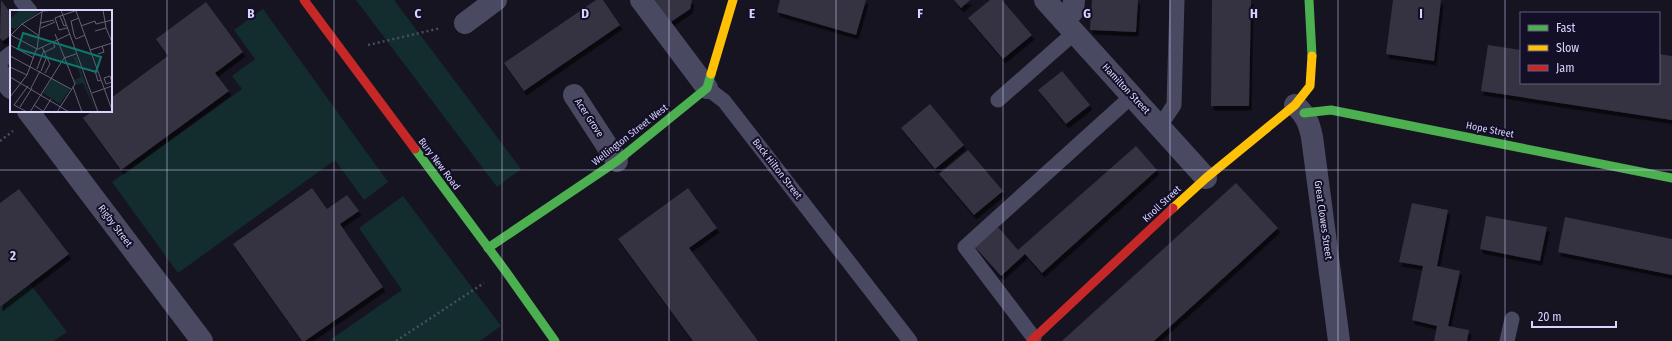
<svg xmlns="http://www.w3.org/2000/svg" width="1672" height="341" viewBox="0 0 1672 341" font-family="'Fira Sans Condensed',sans-serif">
<defs>
<filter id="shadow"><feDropShadow dx="2.5" dy="4.5" stdDeviation="0" flood-color="#0009"/></filter>
</defs>
<rect width="100%" height="100%" fill="#161421"/>
<g fill="#132c2d">
<polygon points="356,0 394,0 521,169 497,187"/>
<polygon points="263,9 388,182 364,200 335,160 178,273 112,182 242,89 232,76 255,59 234,30"/>
<polygon points="403,196 501,326 480,341 331,341 330,340 402,290 359,228"/>
<polygon points="30,284 67,332 54,341 0,341 0,307"/>
</g>
<g fill="#343243" filter="url(#shadow)">
<polygon points="1,0 11,14 11,35 3,41 0,38"/>
<polygon points="596,0 603,0 620,25 524,91 504,63"/>
<polygon points="655,0 692,0 690,9 671,22"/>
<polygon points="780,0 866,0 856,35 777,12"/>
<polygon points="954,0 970,0 961,8"/>
<polygon points="990,0 1002,0 1032,35 1003,59 968,18"/>
<polygon points="1092,0 1138,0 1136,32 1090,30"/>
<polygon points="1212,0 1251,0 1249,106 1211,106"/>
<polygon points="1393,0 1441,0 1434,61 1386,54"/>
<polygon points="206,2 243,52 215,73 229,91 121,170 83,118 93,111 111,111 111,98 168,56 156,39"/>
<polygon points="1488,45 1521,50 1521,83 1659,83 1659,54 1672,56 1672,120 1481,91"/>
<polygon points="1062,71 1090,105 1066,124 1038,90"/>
<polygon points="930,104 964,145 935,169 901,128"/>
<polygon points="1136,146 1157,170 1042,273 1025,254 1001,276 975,247 998,227 1018,250"/>
<polygon points="968,150 1003,191 974,215 939,174"/>
<polygon points="1236,183 1278,228 1240,263 1154,341 1062,341"/>
<polygon points="312,188 327,209 347,195 359,211 340,224 383,287 305,341 302,341 233,244"/>
<polygon points="688,188 717,228 689,248 758,341 693,341 618,239"/>
<polygon points="19,189 69,254 0,307 0,203"/>
<polygon points="1412,203 1448,210 1437,266 1460,271 1448,326 1469,330 1467,341 1434,341 1437,326 1412,320 1423,266 1399,262"/>
<polygon points="1486,216 1547,227 1540,261 1480,249"/>
<polygon points="1565,217 1672,239 1672,275 1558,252"/>
</g>
<g fill="none" stroke-linecap="round" stroke-linejoin="round">
<g stroke="#44505f" stroke-width="2.5" stroke-dasharray="2 3" stroke-linecap="butt">
<polyline points="368,45 441,28"/>
<polyline points="0,141 13,131"/>
<polyline points="396,341 484,283"/>
</g>
<g stroke="#4a4962" stroke-width="15">
<polyline points="21,0 30,11"/>
<polyline points="0,62 11,53"/>
<polyline points="707,88 724,101 910,341"/>
<polyline points="998,100 1074,33"/>
<polyline points="1160,126 1174,105 1177,0"/>
<polyline points="1034,338 965,247 1132,96"/>
<polyline points="1507,341 1512,319"/>
</g>
<g stroke="#4a4962" stroke-width="22">
<polyline points="641,0 707,88"/>
<polyline points="1045,0 1206,178"/>
<polyline points="1064,21 1073,11 1074,0"/>
<polyline points="465,23 496,0"/>
<polyline points="0,74 11,88"/>
<polyline points="574,95 617,161"/>
<path d="M1295,105C1306,115 1309,123 1312,137L1339,341"/>
<polyline points="28,111 202,341"/>
</g>
<g stroke="#4caf50" stroke-width="9">
<polyline points="1309,0 1312,56"/>
<polyline points="1304,113 1331,110 1672,178"/>
<polyline points="415,149 504,269 555,341"/>
<polyline points="488,248 617,161 707,88 711,74"/>
</g>
<g stroke="#ffc107" stroke-width="9">
<polyline points="711,74 733,0"/>
<polyline points="1173,208 1206,178 1295,105 1310,86 1312,56"/>
</g>
<g stroke="#c62828" stroke-width="9">
<polyline points="304,0 415,149"/>
<polyline points="1031,341 1173,208"/>
</g>
</g>
<path fill="none" stroke="#d9d4ff" stroke-width="1" stroke-opacity="0.55" d="M167,0V341M334,0V341M502,0V341M669,0V341M836,0V341M1003,0V341M1170,0V341M1338,0V341M1505,0V341M0,170H1672"/>
<g text-anchor="middle" dominant-baseline="central" stroke-width="4" stroke-linejoin="round" paint-order="stroke">
<g font-size="10" fill="#d9d4ff" stroke="#130f26">
<text transform="translate(1126 89) rotate(47)">Hamilton Street</text>
<text transform="translate(589 118) rotate(57)">Acer Grove</text>
<text transform="translate(1490 130) rotate(11)">Hope Street</text>
<text transform="translate(630 135) rotate(-38)">Wellington Street West</text>
<text transform="translate(439 164) rotate(53)">Bury New Road</text>
<text transform="translate(777 169) rotate(52)">Back Hilton Street</text>
<text transform="translate(1162 204) rotate(-43)">Knoll Street</text>
<text transform="translate(1323 220) rotate(82)">Great Clowes Street</text>
<text transform="translate(115 226) rotate(53)">Rigby Street</text>
</g>
</g>
<g transform="translate(10 10)">
<rect width="102" height="102" fill="#161421"/>
<path d="M10,0H31L5,19L0,17V9ZM64,47H66L86,102L73,73L66,75L64,70L71,67ZM42,68L60,79L50,94L33,83Z" fill="#132c2d"/>
<path fill="none" stroke="#64617a" stroke-width="1" d="M51,0L88,102M66,1L102,100M50,6L45,8L49,20L57,18M69,8L61,11L64,25L66,29L75,25M31,13L44,10M12,14L29,26M56,15L54,16L50,6L68,0M71,16L85,11L86,14L102,10M31,18L45,12M96,18L102,32M85,21L96,18L93,0M45,24L65,74L47,102M1,25L27,39M0,26L12,14L33,1L48,0M0,35L24,48M32,37L40,54L35,63M27,39L32,2M80,40L102,33M35,42L45,37L43,32M88,44L94,42L92,36M0,46L61,79M0,57L17,65M27,59L34,40M87,59L85,61L88,71L91,70M31,61L37,46M0,67L59,102M102,72L100,66L94,68L96,74L102,72M63,77L72,102M21,78L30,61M82,83L102,76M0,87L17,65L26,40L60,24M24,95L34,102M10,97L22,78M17,102L4,95L18,76M20,102L54,48L66,44M33,102L41,89"/>
<path fill="#0f766e" fill-opacity="0.15" stroke="#0f766e" stroke-width="2" d="M13,23L91,47L86,62L8,39Z"/>
<rect width="102" height="102" fill="none" stroke="#d9d4ff" stroke-width="2"/>
</g>
<g font-size="13" text-anchor="middle" font-weight="bold" fill="#d9d4ff" stroke="#130f26" stroke-width="4" stroke-linejoin="round" paint-order="stroke">
<text x="251" y="18">B</text>
<text x="418" y="18">C</text>
<text x="585" y="18">D</text>
<text x="752" y="18">E</text>
<text x="920" y="18">F</text>
<text x="1087" y="18">G</text>
<text x="1254" y="18">H</text>
<text x="1421" y="18">I</text>
<text x="13" y="260">2</text>
</g>
<rect x="1520" y="12" width="140" height="72" fill="#130f26" stroke="#625e7d"/>
<rect x="1528" y="25" width="20" height="6" fill="#4caf50" stroke="#625e7d"/>
<text x="1556" y="32" font-size="12" fill="#d9d4ff">Fast</text>
<rect x="1528" y="45" width="20" height="6" fill="#ffc107" stroke="#625e7d"/>
<text x="1556" y="52" font-size="12" fill="#d9d4ff">Slow</text>
<rect x="1528" y="65" width="20" height="6" fill="#c62828" stroke="#625e7d"/>
<text x="1556" y="72" font-size="12" fill="#d9d4ff">Jam</text>
<path d="M1532 321v6h84v-6" fill="none" stroke="#d9d4ff" stroke-width="2"/>
<text x="1538" y="321" font-size="12" fill="#d9d4ff" stroke="#130f26" stroke-width="3" paint-order="stroke">20 m</text>
</svg>
